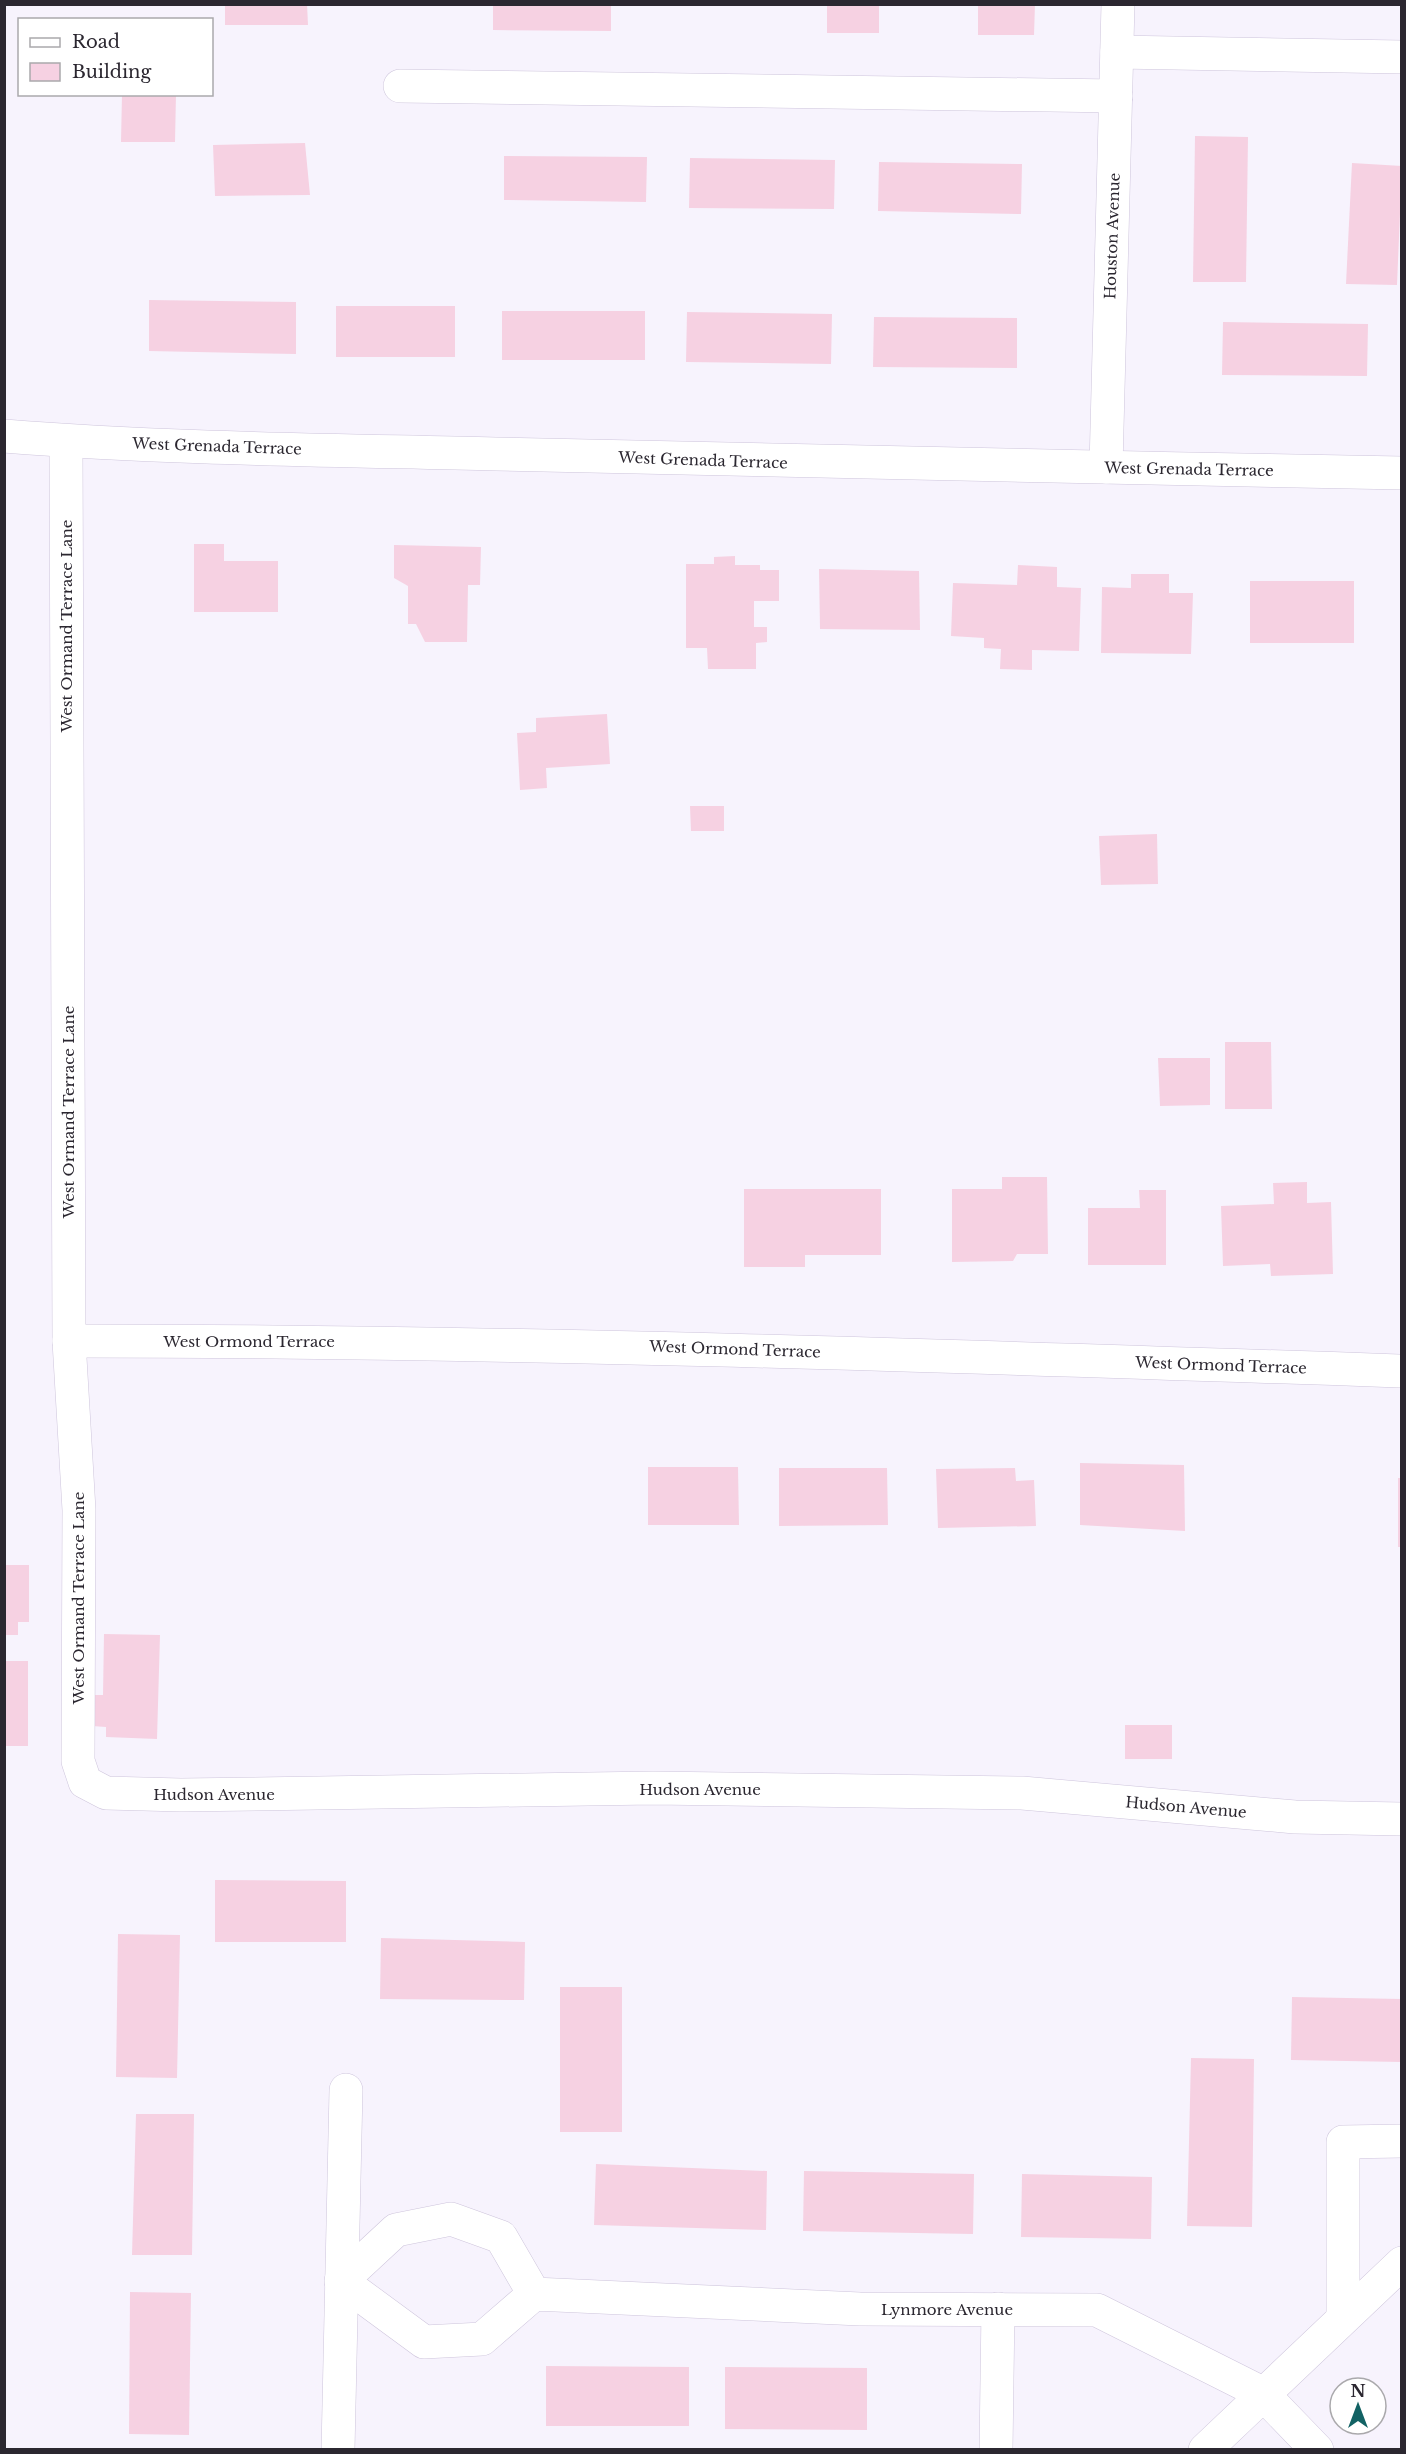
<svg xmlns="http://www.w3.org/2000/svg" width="1406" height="2454" viewBox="0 0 1406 2454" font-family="'Libre Baskerville',serif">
<rect width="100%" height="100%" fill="#f7f3fd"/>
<g fill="#f6d1e2">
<polygon points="225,4 307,4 308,25 225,25"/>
<polygon points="493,4 611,4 611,31 493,30"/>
<rect x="827" y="4" width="52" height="29"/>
<polygon points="978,4 1035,4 1034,35 978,35"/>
<polygon points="122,94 176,94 175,142 121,142"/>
<polygon points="1195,136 1248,137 1246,282 1193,282"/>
<polygon points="305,143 310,195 215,196 213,145"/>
<polygon points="504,156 647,157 646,202 504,200"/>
<polygon points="690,158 835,160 834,209 689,208"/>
<polygon points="879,162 1022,164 1021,214 878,211"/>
<polygon points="1352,163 1402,166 1397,285 1346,284"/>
<polygon points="149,300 296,302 296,354 149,351"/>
<rect x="336" y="306" width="119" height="51"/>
<rect x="502" y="311" width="143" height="49"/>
<polygon points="687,312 832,314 831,364 686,362"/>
<polygon points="874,317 1017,318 1017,368 873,367"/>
<polygon points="1223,322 1368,324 1367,376 1222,375"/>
<polygon points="194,544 224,544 224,561 278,561 278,612 194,612"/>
<polygon points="394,545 481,547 480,585 468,585 467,642 425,642 416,624 408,624 408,586 394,578"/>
<polygon points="735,556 735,565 760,565 760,570 779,570 779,601 754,601 754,627 767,627 767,642 756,643 756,669 708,669 707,648 686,648 686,564 714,564 714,557"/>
<polygon points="1018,565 1057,567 1057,587 1081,588 1079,651 1032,650 1032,670 1000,669 1001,649 984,648 984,638 951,636 953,583 1017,585"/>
<polygon points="819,569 919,571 920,630 820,629"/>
<polygon points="1131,574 1169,574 1169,593 1193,593 1191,654 1101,653 1102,587 1131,588"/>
<rect x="1250" y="581" width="104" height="62"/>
<polygon points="607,714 610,764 546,768 547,788 520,790 517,733 536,732 536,718"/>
<polygon points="690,806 724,806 724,831 691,831"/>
<polygon points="1157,834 1158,884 1101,885 1099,836"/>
<polygon points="1225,1042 1271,1042 1272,1109 1225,1109"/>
<polygon points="1158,1058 1210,1058 1210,1105 1160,1106"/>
<polygon points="1002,1177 1047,1177 1048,1254 1017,1254 1013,1261 952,1262 952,1189 1002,1189"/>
<polygon points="1307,1182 1307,1203 1331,1202 1333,1274 1271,1276 1270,1264 1223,1266 1221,1206 1274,1204 1273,1183"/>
<polygon points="744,1189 881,1189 881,1255 805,1255 805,1267 744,1267"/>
<polygon points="1139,1190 1166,1190 1166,1265 1088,1265 1088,1208 1140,1208"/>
<polygon points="1080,1463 1184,1465 1185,1531 1080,1525"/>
<polygon points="648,1467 738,1467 739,1525 648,1525"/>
<polygon points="779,1468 887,1468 888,1525 779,1526"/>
<polygon points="1015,1468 1016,1481 1034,1480 1036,1526 938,1528 936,1469"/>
<rect x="1398" y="1478" width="4" height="69"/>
<polygon points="4,1565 29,1565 29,1622 18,1622 18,1635 4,1635"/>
<polygon points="104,1634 160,1635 157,1739 106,1737 106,1727 92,1726 93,1695 103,1695"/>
<rect x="4" y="1661" width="24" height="85"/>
<rect x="1125" y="1725" width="47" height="34"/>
<polygon points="215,1880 346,1881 346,1942 215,1942"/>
<polygon points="118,1934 180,1935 177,2078 116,2077"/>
<polygon points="381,1938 525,1942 524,2000 380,1999"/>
<rect x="560" y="1987" width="62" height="145"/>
<polygon points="1292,1997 1402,1999 1402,2062 1291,2060"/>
<polygon points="1191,2058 1254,2059 1252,2227 1187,2226"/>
<polygon points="136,2114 194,2114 192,2255 132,2255"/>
<polygon points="596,2164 767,2171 766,2230 594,2225"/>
<polygon points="804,2171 974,2174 973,2234 803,2231"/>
<polygon points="1022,2174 1152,2177 1151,2239 1021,2237"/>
<polygon points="130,2292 191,2293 189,2435 129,2434"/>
<polygon points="546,2366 689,2367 689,2426 546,2426"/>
<polygon points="725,2367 867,2368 867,2430 725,2429"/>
</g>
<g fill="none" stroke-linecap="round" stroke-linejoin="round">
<g stroke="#cec5dc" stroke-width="34">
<g id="minor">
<polyline points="1117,52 1402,57"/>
<polyline points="400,86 1116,96"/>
<path d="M4,436C168,449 332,450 496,454C798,462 1100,467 1402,473"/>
<polyline points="66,441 69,1341 79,1510 78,1761 85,1782 106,1793 181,1795 653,1788 1022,1793 1295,1817 1402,1819"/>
<polyline points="1106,467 1118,4"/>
<path d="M69,1341C513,1341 957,1356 1402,1371"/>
<polyline points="534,2294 501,2237 451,2219 396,2230 341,2281 424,2342 482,2339 534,2294 860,2309 1097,2310 1262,2393 1317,2450"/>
<polyline points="1343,2318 1343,2142 1402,2141"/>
<polyline points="338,2450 346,2090"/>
<polyline points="996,2450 998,2309"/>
<polyline points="1205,2450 1402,2263"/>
</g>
</g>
<use href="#minor" stroke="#fff" stroke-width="33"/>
</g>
<g text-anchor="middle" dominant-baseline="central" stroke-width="5" stroke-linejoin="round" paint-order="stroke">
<g font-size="15" fill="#2b2730" stroke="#fff">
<text transform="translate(1112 236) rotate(-88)">Houston Avenue</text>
<text transform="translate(217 446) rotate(2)">West Grenada Terrace</text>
<text transform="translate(703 460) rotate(2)">West Grenada Terrace</text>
<text transform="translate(1189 469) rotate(1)">West Grenada Terrace</text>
<text transform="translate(66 626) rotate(-90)">West Ormand Terrace Lane</text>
<text transform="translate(68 1112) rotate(-90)">West Ormand Terrace Lane</text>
<text x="249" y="1341">West Ormond Terrace</text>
<text transform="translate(735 1349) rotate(2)">West Ormond Terrace</text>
<text transform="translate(1221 1365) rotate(2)">West Ormond Terrace</text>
<text transform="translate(78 1598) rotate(-90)">West Ormand Terrace Lane</text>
<text x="700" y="1789">Hudson Avenue</text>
<text x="214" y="1794">Hudson Avenue</text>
<text transform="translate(1186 1807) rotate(5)">Hudson Avenue</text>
<text x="947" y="2309">Lynmore Avenue</text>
</g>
</g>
<rect width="1406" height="2454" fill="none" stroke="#2b2730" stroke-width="12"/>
<rect x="18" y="18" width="195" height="78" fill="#ffffff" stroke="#aaa9ac" stroke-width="1.5"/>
<rect x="30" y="38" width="30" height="9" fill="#ffffff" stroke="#aaa9ac" stroke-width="1.5"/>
<text x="72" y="48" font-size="18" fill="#2b2730">Road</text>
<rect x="30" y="63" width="30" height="18" fill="#f6d1e2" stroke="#aaa9ac" stroke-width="1.5"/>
<text x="72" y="78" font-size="18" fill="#2b2730">Building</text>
<g transform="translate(1358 2406)"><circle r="28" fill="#ffffff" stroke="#aaa9ac" stroke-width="1.5"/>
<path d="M0-4.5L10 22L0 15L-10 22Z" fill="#126264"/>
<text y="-9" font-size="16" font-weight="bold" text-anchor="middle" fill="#2b2730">N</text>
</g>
</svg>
